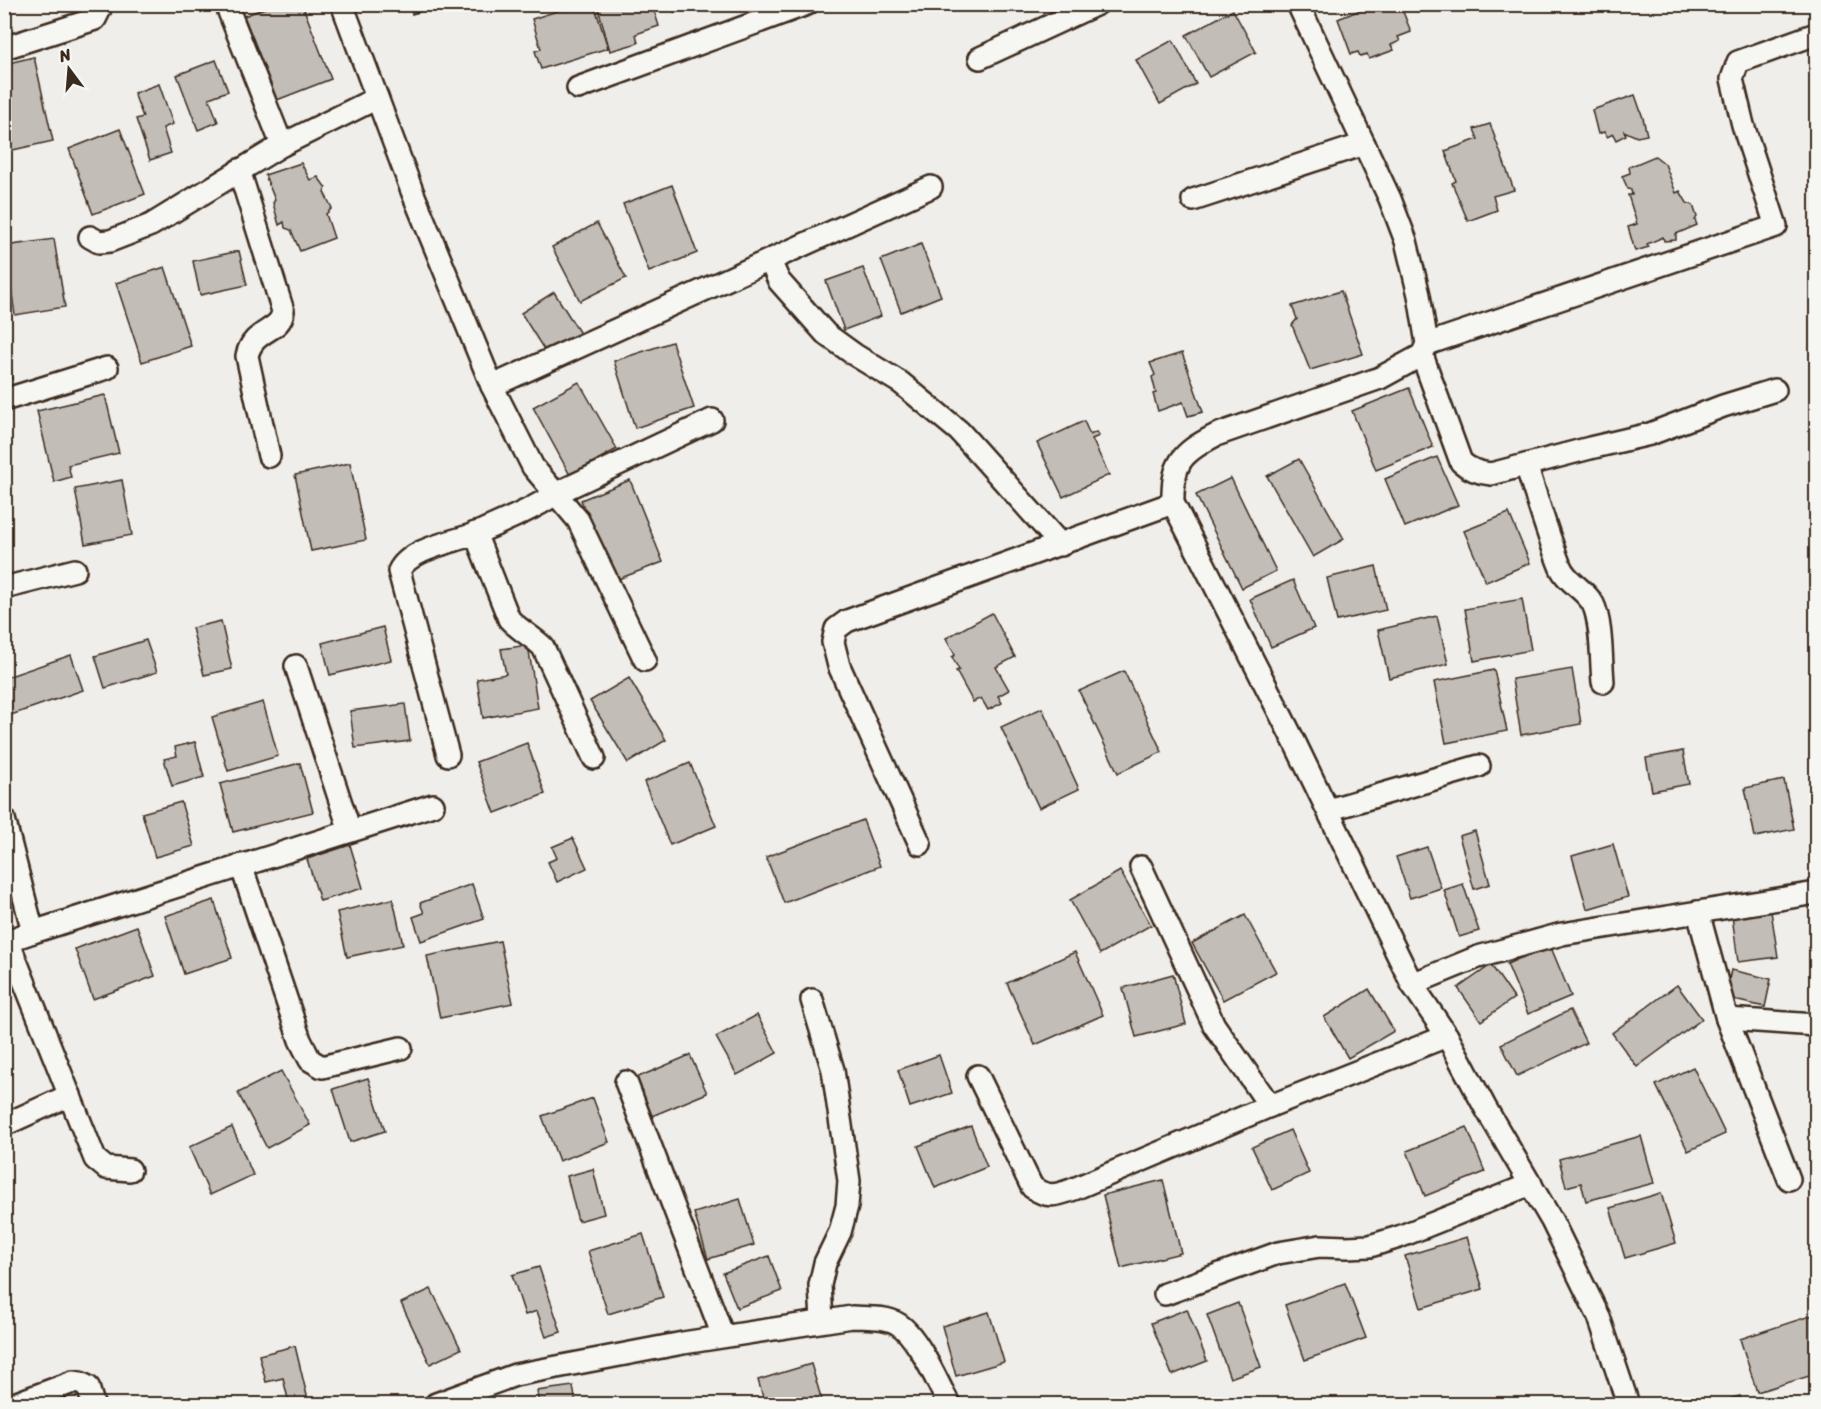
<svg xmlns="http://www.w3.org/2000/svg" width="1821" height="1409" viewBox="0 0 1821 1409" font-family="Sriracha,sans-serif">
<rect width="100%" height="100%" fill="#efeeea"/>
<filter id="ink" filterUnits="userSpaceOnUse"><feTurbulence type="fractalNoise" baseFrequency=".0167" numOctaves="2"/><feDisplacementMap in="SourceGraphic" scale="12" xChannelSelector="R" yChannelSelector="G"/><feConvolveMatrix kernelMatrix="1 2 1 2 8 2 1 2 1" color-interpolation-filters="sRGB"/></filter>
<g filter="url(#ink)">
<g fill="#c2bdb7" stroke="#3b2a1e" stroke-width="1.5">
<polygon points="275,4 302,4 331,79 277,100 244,16"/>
<polygon points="409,4 445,4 412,14"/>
<polygon points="579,4 594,4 608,48 541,69 535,51 541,49 532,19"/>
<polygon points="597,4 652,4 659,26 636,34 638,43 610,51"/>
<polygon points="672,4 699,4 674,12"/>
<polygon points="1375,4 1400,4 1411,32 1398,37 1400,41 1391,45 1394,50 1369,59 1367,54 1360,56 1358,52 1351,54 1338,19"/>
<polygon points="1233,10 1256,52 1209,77 1186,35"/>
<polygon points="1173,40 1196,84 1160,104 1136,60"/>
<polygon points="34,57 53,141 4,152 4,64"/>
<polygon points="216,60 228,91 209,98 218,122 198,130 177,75"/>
<polygon points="159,84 173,124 163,128 171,153 150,160 136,119 143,117 134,93"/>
<polygon points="1635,95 1643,118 1647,135 1637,137 1624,131 1626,135 1616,140 1613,134 1607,137 1604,132 1598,134 1592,110"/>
<polygon points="1490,124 1514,190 1493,196 1497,210 1468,221 1452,183 1456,181 1445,151 1478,139 1474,129"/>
<polygon points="120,129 145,194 93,214 69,149"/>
<polygon points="1655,156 1665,164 1676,193 1680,191 1687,203 1693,205 1697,217 1695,220 1697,225 1676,234 1676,240 1664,241 1663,237 1647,244 1649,247 1635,251 1628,227 1637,224 1628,195 1632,195 1631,190 1628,189 1622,176 1630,173 1629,167"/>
<polygon points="301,163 310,180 318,177 326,188 324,192 332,208 326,214 334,238 300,251 291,230 285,228 284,222 279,225 273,203 275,200 265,175"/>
<polygon points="672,185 697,253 649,272 623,204"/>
<polygon points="597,223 626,278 580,301 552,247"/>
<polygon points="54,239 65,307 15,315 5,246"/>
<polygon points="921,244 941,296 901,312 881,260"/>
<polygon points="239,251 247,285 200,295 193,261"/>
<polygon points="165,267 191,346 142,362 116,283"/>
<polygon points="863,268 881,316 844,330 826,281"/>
<polygon points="1341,291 1363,354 1310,370 1292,325 1297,319 1292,306"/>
<polygon points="554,292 581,335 548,356 521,313"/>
<polygon points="4,329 12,379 4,380"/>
<polygon points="672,342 694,408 635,428 614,361"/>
<polygon points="1182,353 1203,412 1188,416 1183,402 1158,411 1153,394 1156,393 1152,377 1155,375 1150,363"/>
<polygon points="579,382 617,449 570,475 533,407"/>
<polygon points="1409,388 1433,447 1376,470 1352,411"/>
<polygon points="105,395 119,453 68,465 71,477 54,482 37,411"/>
<polygon points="1084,421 1090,435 1096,432 1099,436 1092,439 1109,475 1063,497 1037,443"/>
<polygon points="1437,457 1458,505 1405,527 1385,479"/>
<polygon points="1299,459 1344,539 1313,557 1267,476"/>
<polygon points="350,463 366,540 311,551 295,475"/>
<polygon points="1231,478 1276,571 1242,588 1196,495"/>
<polygon points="122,480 132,535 85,544 75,489"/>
<polygon points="630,480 663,562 613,581 581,500"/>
<polygon points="1509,513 1530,563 1486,582 1464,531"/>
<polygon points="1376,566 1386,610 1337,621 1327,578"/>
<polygon points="1293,580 1314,628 1271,647 1250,599"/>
<polygon points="1522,599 1531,650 1474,661 1465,609"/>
<polygon points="992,613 1015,657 996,667 1009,690 998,696 1002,703 988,710 981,698 973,702 956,671 959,670 952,657 955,655 946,638"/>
<polygon points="1437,616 1448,664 1389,678 1378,630"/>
<polygon points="221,621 232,669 204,675 192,628"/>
<polygon points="383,627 391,660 330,675 322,643"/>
<polygon points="146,640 157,672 105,688 95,656"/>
<polygon points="528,645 538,708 483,718 477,679 506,674 501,649"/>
<polygon points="71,655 83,690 8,716 4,706 4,678"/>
<polygon points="1572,669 1581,724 1521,735 1512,679"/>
<polygon points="1494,670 1507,731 1446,743 1434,682"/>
<polygon points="1124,671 1162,752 1118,773 1079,691"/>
<polygon points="629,678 666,740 628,763 590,701"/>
<polygon points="263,702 278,756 228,771 212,717"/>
<polygon points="405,704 410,741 355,748 350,711"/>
<polygon points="1042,708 1079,789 1039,808 1001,727"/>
<polygon points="195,742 204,777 172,786 164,759 177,756 175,747"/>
<polygon points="527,743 545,794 495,813 476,762"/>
<polygon points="1683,751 1689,784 1652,791 1646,758"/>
<polygon points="300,763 313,812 233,832 220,784"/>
<polygon points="690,763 716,826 670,845 644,782"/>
<polygon points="1784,780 1794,829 1755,837 1745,788"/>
<polygon points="181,802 194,846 155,857 142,813"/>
<polygon points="863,820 880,866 784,903 766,857"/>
<polygon points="1475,831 1490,884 1474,889 1459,836"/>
<polygon points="573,838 587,868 557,882 548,862 557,858 552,847"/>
<polygon points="1613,844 1628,897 1587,909 1572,856"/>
<polygon points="350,845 363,888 320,901 307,859"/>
<polygon points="1427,847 1441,888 1410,898 1396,857"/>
<polygon points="1120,871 1151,925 1100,954 1070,900"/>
<polygon points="472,884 484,919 421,941 413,917 424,913 420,903"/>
<polygon points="1463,884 1479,931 1459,937 1444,890"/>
<polygon points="393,899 403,945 347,957 337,912"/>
<polygon points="214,900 232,958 184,974 165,916"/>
<polygon points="1771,911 1778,957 1738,962 1732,916"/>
<polygon points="1245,915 1276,972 1223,1000 1192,943"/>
<polygon points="137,926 155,976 93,999 75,949"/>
<polygon points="500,941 513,1003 440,1018 427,956"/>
<polygon points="1550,945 1571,996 1528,1014 1507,964"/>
<polygon points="1075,952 1103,1015 1035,1045 1007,983"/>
<polygon points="1491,965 1514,998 1481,1021 1458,988"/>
<polygon points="1731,970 1771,979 1765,1007 1725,998"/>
<polygon points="1173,974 1186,1024 1136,1037 1123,988"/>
<polygon points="1677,985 1702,1019 1637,1067 1612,1033"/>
<polygon points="1369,989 1394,1031 1348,1058 1324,1017"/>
<polygon points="1570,1010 1586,1043 1517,1076 1501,1044"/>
<polygon points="757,1015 777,1053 737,1075 716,1037"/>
<polygon points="690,1055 707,1093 652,1116 636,1078"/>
<polygon points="939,1055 952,1093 910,1107 898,1070"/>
<polygon points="1693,1067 1725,1134 1688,1151 1656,1085"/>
<polygon points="281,1071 310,1125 267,1148 238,1093"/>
<polygon points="368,1078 385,1131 350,1142 333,1089"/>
<polygon points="593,1098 609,1142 559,1161 542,1116"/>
<polygon points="971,1126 987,1167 935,1188 918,1146"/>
<polygon points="232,1127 253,1175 210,1195 189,1147"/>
<polygon points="1467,1127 1485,1172 1425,1196 1407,1151"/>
<polygon points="1290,1130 1309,1173 1272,1190 1252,1147"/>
<polygon points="1641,1136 1654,1183 1586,1201 1581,1183 1566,1187 1559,1159"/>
<polygon points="593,1169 604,1214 578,1221 567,1176"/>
<polygon points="1163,1180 1181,1253 1121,1268 1103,1195"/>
<polygon points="1661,1193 1676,1243 1625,1258 1610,1208"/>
<polygon points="740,1199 754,1245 708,1259 694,1213"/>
<polygon points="643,1234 663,1297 608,1314 588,1251"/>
<polygon points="1467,1237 1483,1289 1421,1308 1405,1256"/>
<polygon points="769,1256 782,1291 737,1308 723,1273"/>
<polygon points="539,1267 561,1332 546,1337 537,1311 525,1315 512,1275"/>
<polygon points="1345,1283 1366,1338 1305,1360 1285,1305"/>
<polygon points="431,1289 461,1349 430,1364 401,1303"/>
<polygon points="1238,1303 1261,1367 1230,1378 1207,1315"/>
<polygon points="1187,1309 1207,1361 1172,1375 1151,1323"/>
<polygon points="989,1312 1004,1362 956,1376 942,1326"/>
<polygon points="1816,1314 1816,1374 1757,1392 1740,1339"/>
<polygon points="295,1346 309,1404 283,1404 282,1400 288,1399 283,1378 266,1382 259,1355"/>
<polygon points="811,1364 823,1404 765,1404 758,1380"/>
<polygon points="573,1386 576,1404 539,1404 537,1391"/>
<polygon points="1740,1396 1743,1404 1712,1404"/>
</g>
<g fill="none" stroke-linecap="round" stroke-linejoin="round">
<g stroke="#3b2a1e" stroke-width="26">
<g id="minor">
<polyline points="226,4 282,145"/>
<polyline points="342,4 412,191 492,386 533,467 578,520 645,660"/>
<path d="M1298,4L1390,199L1406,241L1419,295L1427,344L1422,355L1380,378L1216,435C1181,453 1172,463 1173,503L1295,743L1412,984L1447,1036L1485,1107L1552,1221L1599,1317L1628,1404"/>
<polyline points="4,48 95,19 100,9 99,4"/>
<polyline points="980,58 1097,4"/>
<polyline points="578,88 807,4"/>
<path d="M239,170L283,311C281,333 253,328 247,356L269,456"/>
<polyline points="1193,200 1364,144"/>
<polyline points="90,237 99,242 110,241 151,225 282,145 377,98"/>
<polyline points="770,261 779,281 826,334 855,355 901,383 959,431 1061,545"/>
<polyline points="1427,344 1776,226 1743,125 1732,79 1738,62 1816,34"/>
<path d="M1422,355L1461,462C1470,470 1479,473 1491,474L1590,448L1650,434L1723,406L1775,390"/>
<polyline points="492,386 931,187"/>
<polyline points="4,400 107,368"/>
<path d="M1526,465C1537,498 1547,533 1560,566C1566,582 1585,589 1593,604C1602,622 1601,661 1603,682"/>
<path d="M475,533L509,619C519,630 532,636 543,647L594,758"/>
<polyline points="4,588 75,570"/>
<polyline points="296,666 350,831"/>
<path d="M448,755L399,571C410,548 455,542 477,533C504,521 532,510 557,493L712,420"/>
<polyline points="1328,810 1479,766"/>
<polyline points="4,819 33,932"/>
<polyline points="920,844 839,666 833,642 836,629 847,621 1173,503"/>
<polyline points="241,865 300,1040 310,1060 322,1067 401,1048"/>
<polyline points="1141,867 1214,1025 1270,1106"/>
<polyline points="1698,912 1727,1019 1789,1179"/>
<polyline points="8,941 95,1159 106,1168 130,1170"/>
<polyline points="4,942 33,932 433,805"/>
<polyline points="1412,984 1478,957 1562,934 1816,893"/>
<polyline points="812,1000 833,1070 849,1181 847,1206 840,1232 825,1263 820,1285 822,1321"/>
<polyline points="1727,1019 1816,1025"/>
<path d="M978,1076L1032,1187C1048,1199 1057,1195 1074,1189L1270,1106L1447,1036"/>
<polyline points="626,1082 723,1336"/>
<polyline points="4,1125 70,1095"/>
<polyline points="1165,1294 1278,1253 1320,1246 1346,1247 1370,1246 1399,1237 1531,1184"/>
<polyline points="14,1404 73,1382 80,1383 88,1387 93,1404"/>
<path d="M436,1404L515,1375L683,1343L852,1317C867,1318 885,1316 898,1324C918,1336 938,1384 949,1404"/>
</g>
</g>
<use href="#minor" stroke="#f6f6f2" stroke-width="21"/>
</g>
</g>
<rect width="1821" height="1409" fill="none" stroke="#f6f6f2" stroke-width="24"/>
<rect x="12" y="12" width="1797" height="1385" fill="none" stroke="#3b2a1e" stroke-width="2" filter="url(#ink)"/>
<g transform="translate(69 69) rotate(344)" stroke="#f6f6f2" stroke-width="4.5" paint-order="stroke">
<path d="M0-4.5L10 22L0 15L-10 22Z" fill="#3b2a1e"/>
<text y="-9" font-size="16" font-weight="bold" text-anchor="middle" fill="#3b2a1e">N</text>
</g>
</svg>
